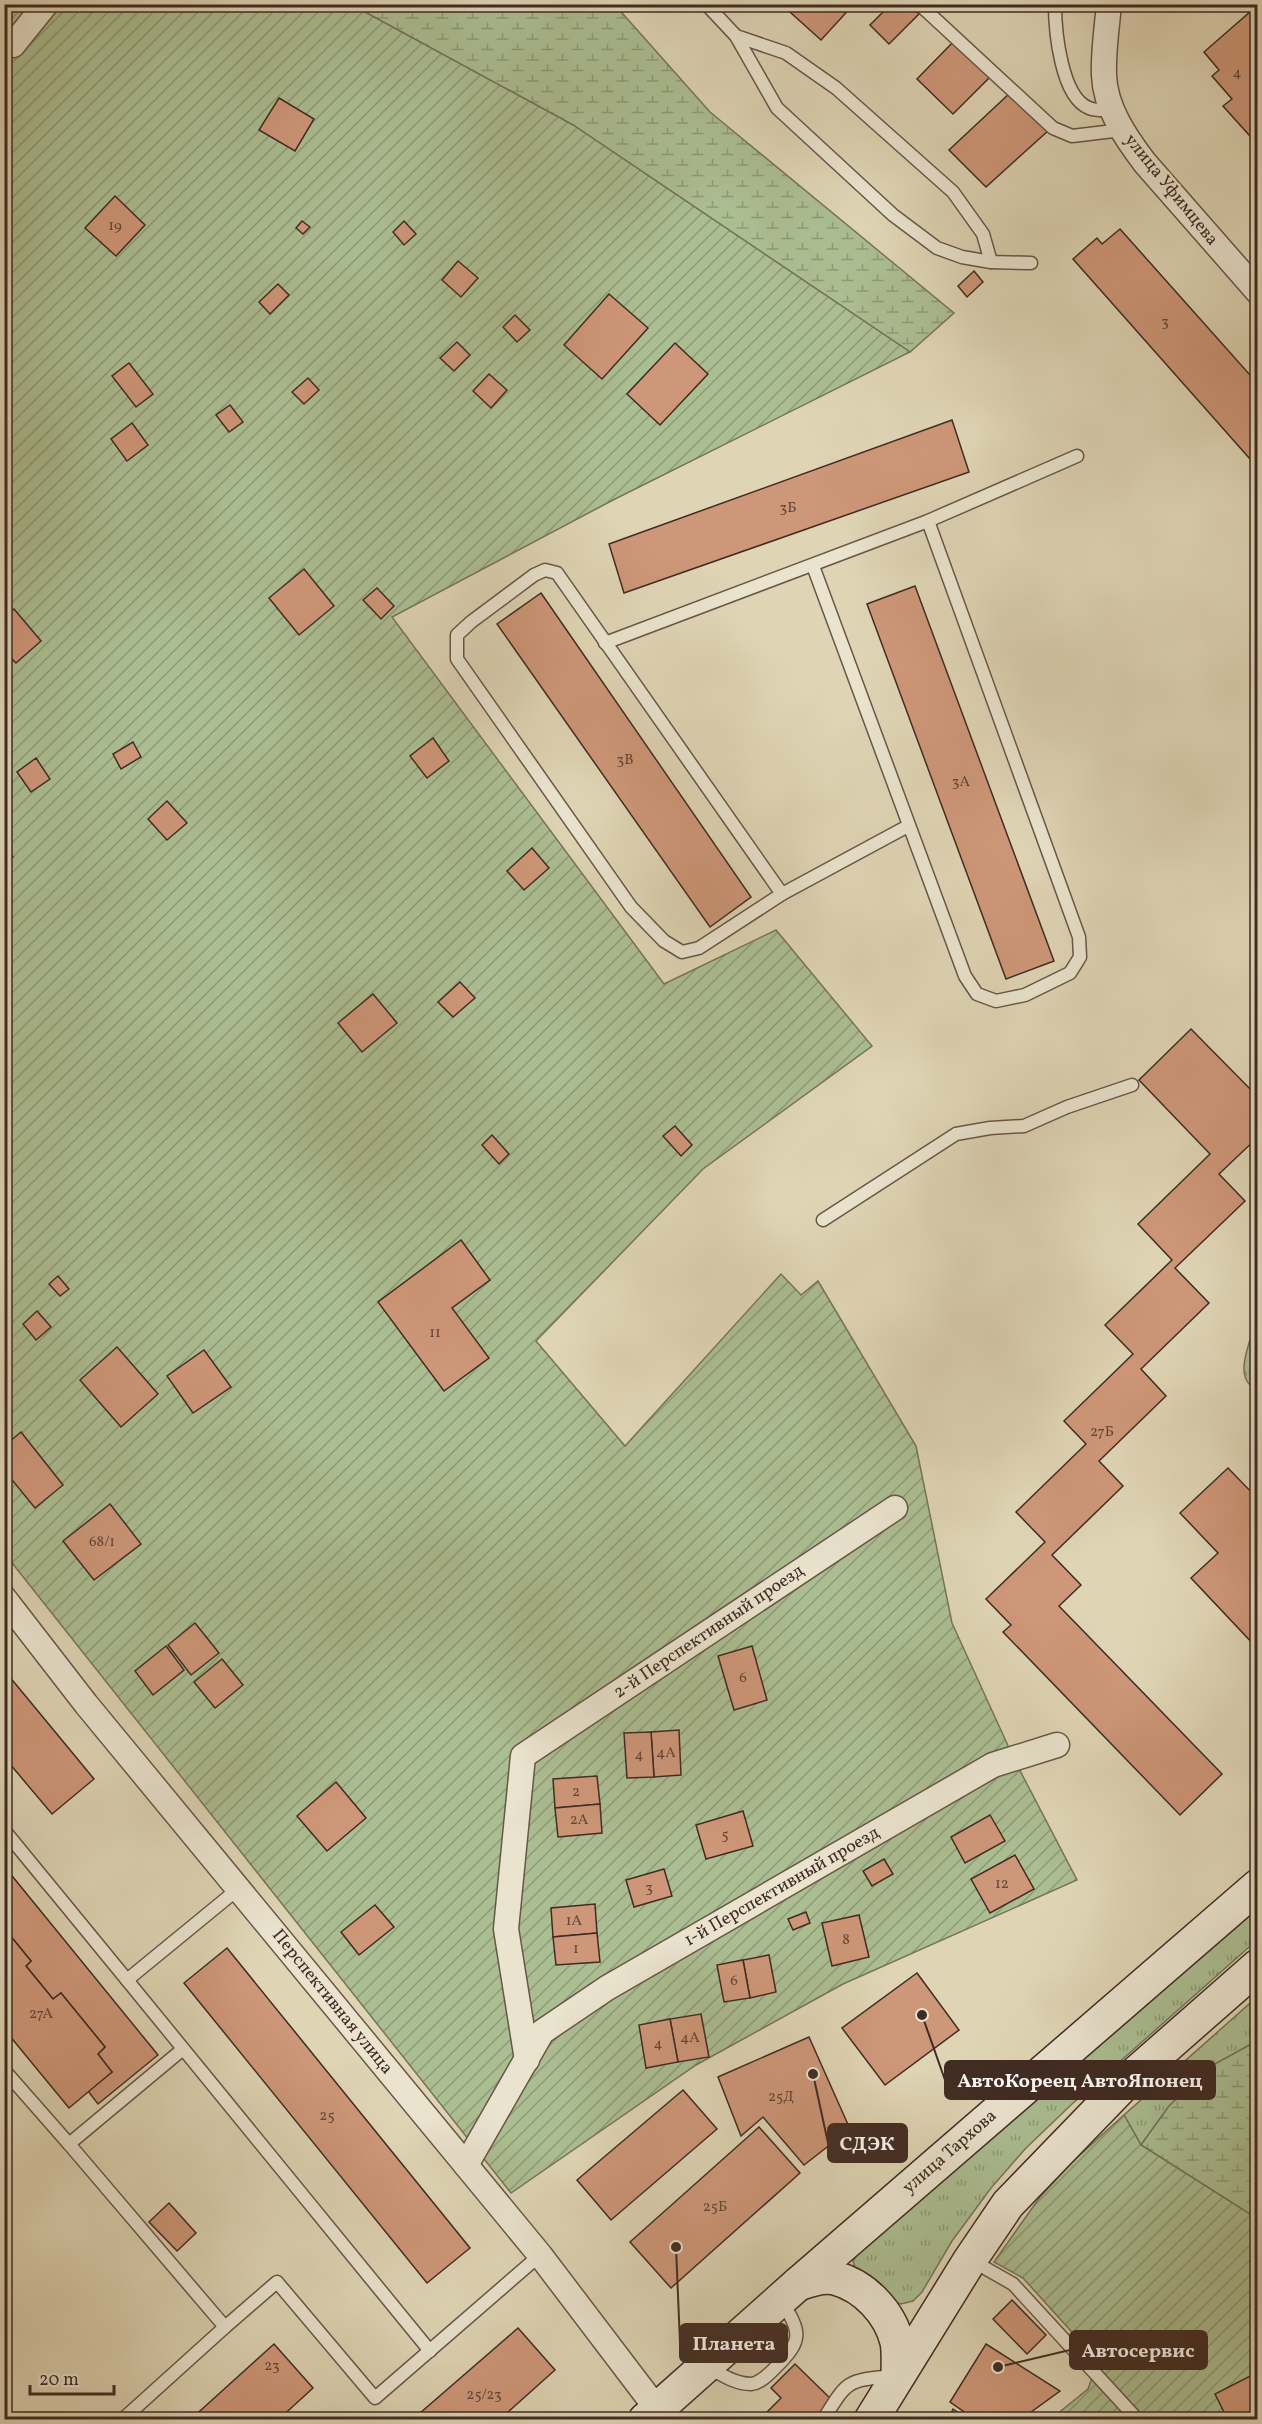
<svg xmlns="http://www.w3.org/2000/svg" width="1262" height="2424" viewBox="0 0 1262 2424" font-family="Vollkorn,serif">
<defs>
<pattern id="grass-tufts" width="24" height="20" patternUnits="userSpaceOnUse" patternTransform="scale(1.5)"><rect width="24" height="20" fill="#abbe92"/><path d="M3 7l-1-3M5 7V3M7 7l1-3M15 17l-1-3M17 17v-4M19 17l1-3" fill="none" stroke="#8d9b77"/></pattern>
<pattern id="wetland-marsh" width="20" height="14" patternUnits="userSpaceOnUse" patternTransform="scale(1.5)"><rect width="20" height="14" fill="#abbe92"/><path d="M1 5h8M5 5V1M11 12h8M15 12V8" fill="none" stroke="#8d9b77"/></pattern>
<pattern id="garden-furrows" width="10" height="10" patternUnits="userSpaceOnUse" patternTransform="scale(1.5)"><rect width="10" height="10" fill="#abbe92"/><path d="M-1 1l2-2M0 10L10 0M9 11l2-2" fill="none" stroke="#8d9b77"/></pattern>
</defs>
<rect width="100%" height="100%" fill="#dfd5b5"/>
<filter id="stains"><feTurbulence type="fractalNoise" baseFrequency=".00333" numOctaves="4"/><feColorMatrix values="0 0 0 0 .2 0 0 0 0 .09 0 0 0 0 .02 0 0 0 .5 -.17"/></filter>
<radialGradient id="worn" r=".72"><stop offset=".6" stop-color="#630" stop-opacity="0"/><stop offset="1" stop-color="#630" stop-opacity=".3"/></radialGradient>
<g fill="url(#grass-tufts)" stroke="#76745a" stroke-width="1.5">
<path d="M1257,1318L1258,1389H1256C1231,1378 1252,1338 1257,1318Z"/>
<polygon points="1257,1905 1257,1940 1072,2104 1026,2148 991,2188 952,2241 922,2292 913,2301 901,2304 889,2300 857,2274 853,2261 858,2253"/>
<polygon points="1257,1997 1257,2041 1211,2066 1169,2106 1141,2145 1124,2115"/>
</g>
<g fill="url(#wetland-marsh)" stroke="#76745a" stroke-width="1.5">
<polygon points="352,5 615,5 710,112 954,313 910,352 573,125"/>
<polygon points="1257,2041 1257,2221 1250,2214 1141,2145 1169,2106 1211,2066"/>
</g>
<g fill="url(#garden-furrows)" stroke="#76745a" stroke-width="1.5">
<polygon points="5,5 352,5 573,125 910,352 613,500 392,617 664,984 776,930 872,1046 703,1169 536,1341 625,1446 781,1274 801,1295 818,1281 916,1446 952,1623 1015,1761 1077,1880 843,1984 696,2065 511,2193 5,1554"/>
<polygon points="1124,2115 1141,2145 1250,2214 1257,2221 1257,2419 1051,2419 1088,2389 1098,2361 1023,2278 994,2262 1040,2197 1072,2162"/>
</g>
<g fill="#ce9779" stroke="#402b23" stroke-width="1.5">
<polygon points="781,4 854,4 821,40"/>
<polygon points="891,4 909,4 919,14 889,44 870,25"/>
<polygon points="1258,5 1258,145 1223,106 1232,99 1212,76 1219,70 1204,52"/>
<polygon points="954,41 990,77 953,114 917,79"/>
<polygon points="1011,92 1049,130 986,187 949,150"/>
<polygon points="279,98 314,119 295,151 259,130"/>
<polygon points="115,196 145,225 116,256 85,228"/>
<polygon points="302,221 310,227 303,234 296,228"/>
<polygon points="404,221 416,234 404,245 393,232"/>
<polygon points="1120,229 1258,384 1258,468 1073,259 1097,238 1102,244"/>
<polygon points="458,261 478,278 461,297 442,280"/>
<polygon points="974,271 983,282 967,297 958,286"/>
<polygon points="278,284 289,295 270,314 259,302"/>
<polygon points="609,294 648,328 602,379 564,345"/>
<polygon points="515,315 530,330 517,342 503,327"/>
<polygon points="457,342 470,355 454,371 440,358"/>
<polygon points="675,343 708,374 660,425 627,394"/>
<polygon points="129,363 153,394 136,407 112,376"/>
<polygon points="489,374 507,390 491,408 473,391"/>
<polygon points="308,378 319,390 304,404 292,392"/>
<polygon points="230,405 243,422 229,432 216,415"/>
<polygon points="952,420 969,472 624,593 609,544"/>
<polygon points="132,423 148,445 127,461 111,439"/>
<polygon points="304,569 334,606 299,635 269,598"/>
<polygon points="915,586 1054,961 1006,979 867,604"/>
<polygon points="377,588 394,606 381,619 363,600"/>
<polygon points="541,593 751,897 710,927 497,624"/>
<polygon points="14,609 41,641 16,663 4,651 4,618"/>
<polygon points="433,738 449,761 427,778 410,756"/>
<polygon points="133,742 141,757 121,769 113,754"/>
<polygon points="36,758 50,779 31,792 17,772"/>
<polygon points="167,801 187,823 167,840 148,819"/>
<polygon points="4,847 13,857 4,863"/>
<polygon points="532,848 549,868 524,890 507,871"/>
<polygon points="460,982 475,998 453,1017 438,1002"/>
<polygon points="373,994 397,1023 362,1052 338,1023"/>
<polygon points="1191,1029 1258,1097 1258,1137 1219,1174 1245,1201 1175,1268 1209,1303 1141,1369 1166,1396 1099,1461 1123,1486 1052,1555 1081,1585 1059,1606 1222,1774 1180,1815 1003,1632 1011,1625 986,1599 1045,1542 1016,1512 1086,1444 1064,1421 1133,1354 1105,1325 1172,1260 1138,1224 1210,1154 1139,1080"/>
<polygon points="675,1126 692,1145 681,1156 663,1136"/>
<polygon points="492,1135 509,1154 499,1164 482,1145"/>
<polygon points="461,1240 490,1280 452,1308 489,1358 444,1391 378,1302"/>
<polygon points="58,1276 69,1289 60,1296 49,1284"/>
<polygon points="37,1311 51,1327 36,1340 23,1324"/>
<polygon points="117,1347 158,1394 121,1427 80,1380"/>
<polygon points="204,1350 231,1387 193,1413 167,1376"/>
<polygon points="21,1432 63,1485 35,1508 4,1470 4,1446"/>
<polygon points="1228,1468 1258,1499 1258,1649 1191,1578 1218,1553 1180,1513"/>
<polygon points="110,1504 141,1544 94,1580 63,1541"/>
<polygon points="195,1623 219,1653 191,1675 168,1645"/>
<polygon points="166,1646 184,1670 153,1695 135,1671"/>
<polygon points="752,1646 767,1700 734,1710 718,1656"/>
<polygon points="222,1659 243,1685 215,1708 194,1682"/>
<polygon points="4,1670 94,1779 52,1814 4,1757"/>
<polygon points="679,1730 681,1775 654,1777 651,1732"/>
<polygon points="651,1732 654,1777 627,1778 624,1733"/>
<polygon points="597,1776 600,1804 555,1808 553,1779"/>
<polygon points="336,1782 366,1818 327,1851 297,1816"/>
<polygon points="600,1804 602,1833 558,1837 555,1808"/>
<polygon points="743,1811 753,1846 706,1859 696,1825"/>
<polygon points="990,1815 1005,1841 965,1863 951,1837"/>
<polygon points="1015,1855 1034,1889 990,1913 971,1879"/>
<polygon points="884,1859 893,1874 872,1886 863,1871"/>
<polygon points="4,1866 158,2055 98,2104 88,2091 112,2072 98,2054 105,2047 61,1993 53,1999 26,1966 31,1961 4,1928"/>
<polygon points="664,1869 672,1896 634,1907 626,1880"/>
<polygon points="595,1904 597,1933 553,1937 551,1908"/>
<polygon points="375,1905 394,1927 359,1955 341,1932"/>
<polygon points="806,1912 810,1923 793,1930 788,1919"/>
<polygon points="859,1915 869,1957 832,1966 822,1923"/>
<polygon points="4,1928 31,1961 26,1966 53,1999 61,1993 105,2047 98,2054 112,2072 69,2108 4,2029"/>
<polygon points="597,1933 600,1962 556,1965 553,1937"/>
<polygon points="227,1948 470,2248 427,2283 184,1983"/>
<polygon points="769,1955 776,1992 750,1998 743,1960"/>
<polygon points="743,1960 750,1998 724,2002 717,1965"/>
<polygon points="917,1973 959,2030 885,2085 842,2028"/>
<polygon points="701,2014 709,2057 678,2062 670,2019"/>
<polygon points="670,2019 678,2062 646,2068 639,2025"/>
<polygon points="809,2037 850,2129 804,2165 763,2117 741,2136 718,2077"/>
<polygon points="683,2090 717,2129 611,2220 577,2180"/>
<polygon points="759,2127 800,2173 671,2288 630,2242"/>
<polygon points="169,2203 196,2233 177,2251 149,2222"/>
<polygon points="1012,2300 1046,2335 1027,2354 993,2319"/>
<polygon points="518,2328 555,2370 499,2420 412,2420"/>
<polygon points="274,2344 313,2388 278,2420 190,2420"/>
<polygon points="986,2344 1060,2391 1020,2420 976,2420 950,2402"/>
<polygon points="795,2364 833,2401 814,2420 803,2420 800,2417 797,2420 772,2420 766,2413 781,2398 771,2388"/>
<polygon points="1258,2372 1258,2420 1228,2420 1215,2394"/>
<polygon points="953,2409 969,2420 948,2420"/>
<polygon points="766,2413 772,2420 759,2420"/>
</g>
<g fill="none" stroke-linecap="round" stroke-linejoin="round">
<g stroke="#685648" stroke-width="15">
<g id="service">
<polyline points="706,4 736,36 777,108 893,215 937,248 962,257 991,262 1031,263"/>
<polyline points="919,4 1053,128 1072,136 1122,130"/>
<path d="M1055,4C1055,31 1061,97 1089,108C1096,111 1106,110 1113,110"/>
<polyline points="736,36 786,53 836,88 953,192 983,234 991,262"/>
<polyline points="813,566 965,976 977,994 996,1001 1025,995 1070,973 1080,957 1079,937 928,521"/>
<polygon points="545,570 557,573 782,894 699,948 682,952 664,941 631,907 457,659 457,635 471,622 534,575"/>
<polyline points="605,643 928,521 1077,456"/>
<polyline points="782,894 908,826"/>
<polyline points="823,1220 956,1134 990,1128 1024,1126 1067,1107 1132,1085"/>
<polyline points="4,1830 127,1980 238,1889"/>
<polyline points="127,1980 430,2351"/>
<polyline points="4,2070 69,2144 183,2049"/>
<polyline points="69,2144 225,2327 122,2420"/>
<polyline points="971,2260 1013,2284 1138,2420"/>
<polyline points="225,2327 277,2282 375,2398 540,2255"/>
<path d="M707,2366C720,2374 735,2384 751,2384C760,2383 768,2375 774,2369C803,2340 802,2334 781,2300"/>
<path d="M823,2420C848,2380 846,2381 892,2376"/>
</g>
</g>
<g stroke="#685648" stroke-width="27">
<g id="minor">
<path d="M1109,4C1107,27 1103,52 1104,75C1105,108 1126,138 1145,163L1258,292"/>
<polyline points="4,37 13,45 46,4"/>
<polyline points="4,1598 86,1704 540,2255 657,2409"/>
<polyline points="527,2060 506,1929 523,1756 895,1508"/>
<polyline points="466,2165 542,2032 607,1988 993,1765 1057,1745"/>
</g>
</g>
<g stroke="#402b23" stroke-width="36">
<g id="secondary">
<path d="M798,2284C809,2280 823,2275 835,2278C865,2286 890,2313 897,2342C899,2352 898,2365 898,2375"/>
<polyline points="645,2420 798,2284 1258,1886"/>
<polyline points="871,2420 970,2260 1008,2204 1127,2081 1258,1966"/>
</g>
</g>
<use href="#service" stroke="#eae4cf" stroke-width="12"/>
<use href="#minor" stroke="#eae4cf" stroke-width="24"/>
<use href="#secondary" stroke="#eae4cf" stroke-width="33"/>
</g>
<g text-anchor="middle" dominant-baseline="central" stroke-width="5" stroke-linejoin="round" paint-order="stroke">
<g font-size="15" fill="#644638">
<text x="1237" y="73">4</text>
<text x="115" y="226">19</text>
<text x="1165" y="322">3</text>
<text x="788" y="508">3Б</text>
<text x="625" y="760">3В</text>
<text x="961" y="782">3А</text>
<text x="435" y="1333">11</text>
<text x="1102" y="1432">27Б</text>
<text x="102" y="1542">68/1</text>
<text x="743" y="1678">6</text>
<text x="666" y="1753">4А</text>
<text x="639" y="1755">4</text>
<text x="576" y="1792">2</text>
<text x="579" y="1820">2А</text>
<text x="725" y="1835">5</text>
<text x="1002" y="1884">12</text>
<text x="649" y="1888">3</text>
<text x="574" y="1921">1А</text>
<text x="846" y="1940">8</text>
<text x="576" y="1949">1</text>
<text x="734" y="1981">6</text>
<text x="41" y="2014">27А</text>
<text x="690" y="2038">4А</text>
<text x="658" y="2044">4</text>
<text x="781" y="2097">25Д</text>
<text x="327" y="2116">25</text>
<text x="715" y="2207">25Б</text>
<text x="272" y="2366">23</text>
<text x="484" y="2395">25/23</text>
</g>
<g font-size="18" fill="#402b23" stroke="#eae4cf">
<text transform="translate(1171 190) rotate(51)">улица Уфимцева</text>
<text transform="translate(709 1632) rotate(-34)">2-й Перспективный проезд</text>
<text transform="translate(782 1887) rotate(-30)">1-й Перспективный проезд</text>
<text transform="translate(332 2002) rotate(51)">Перспективная улица</text>
<text transform="translate(950 2152) rotate(-41)">улица Тархова</text>
</g>
</g>
<path fill="none" stroke="#402b23" stroke-width="2" d="M922 2015L945 2080M813 2074L828 2143M676 2247L680 2343M998 2367L1070 2350"/>
<g fill="#402b23" stroke="#eae4cf" stroke-width="2">
<circle cx="922" cy="2015" r="6"/>
<circle cx="813" cy="2074" r="6"/>
<circle cx="676" cy="2247" r="6"/>
<circle cx="998" cy="2367" r="6"/>
</g>
<g fill="#402b23" stroke="#402b23" stroke-width="2">
<rect x="945" y="2061" width="270" height="38" rx="6"/>
<rect x="828" y="2124" width="79" height="38" rx="6"/>
<rect x="680" y="2324" width="107" height="38" rx="6"/>
<rect x="1070" y="2331" width="137" height="38" rx="6"/>
</g>
<g font-size="20" text-anchor="middle" font-weight="bold" fill="#fff">
<text x="1080" y="2087">АвтоКореец АвтоЯпонец</text>
<text x="867" y="2150">СДЭК</text>
<text x="734" y="2350">Планета</text>
<text x="1138" y="2357">Автосервис</text>
</g>
<rect width="1262" height="2424" fill="none" stroke="#dfd5b5" stroke-width="24"/>
<rect x="6" y="6" width="1250" height="2412" fill="none" stroke="#402b23" stroke-width="3"/>
<rect x="12" y="12" width="1238" height="2400" fill="none" stroke="#402b23" stroke-width="1.5"/>
<path d="M30 2385v9h84v-9" fill="none" stroke="#402b23" stroke-width="3"/>
<text x="39" y="2385" font-size="18" fill="#402b23" stroke="#eae4cf" stroke-width="4.5" paint-order="stroke">20 m</text>
<rect width="100%" height="100%" filter="url(#stains)"/>
<rect width="100%" height="100%" fill="url(#worn)"/>
</svg>
